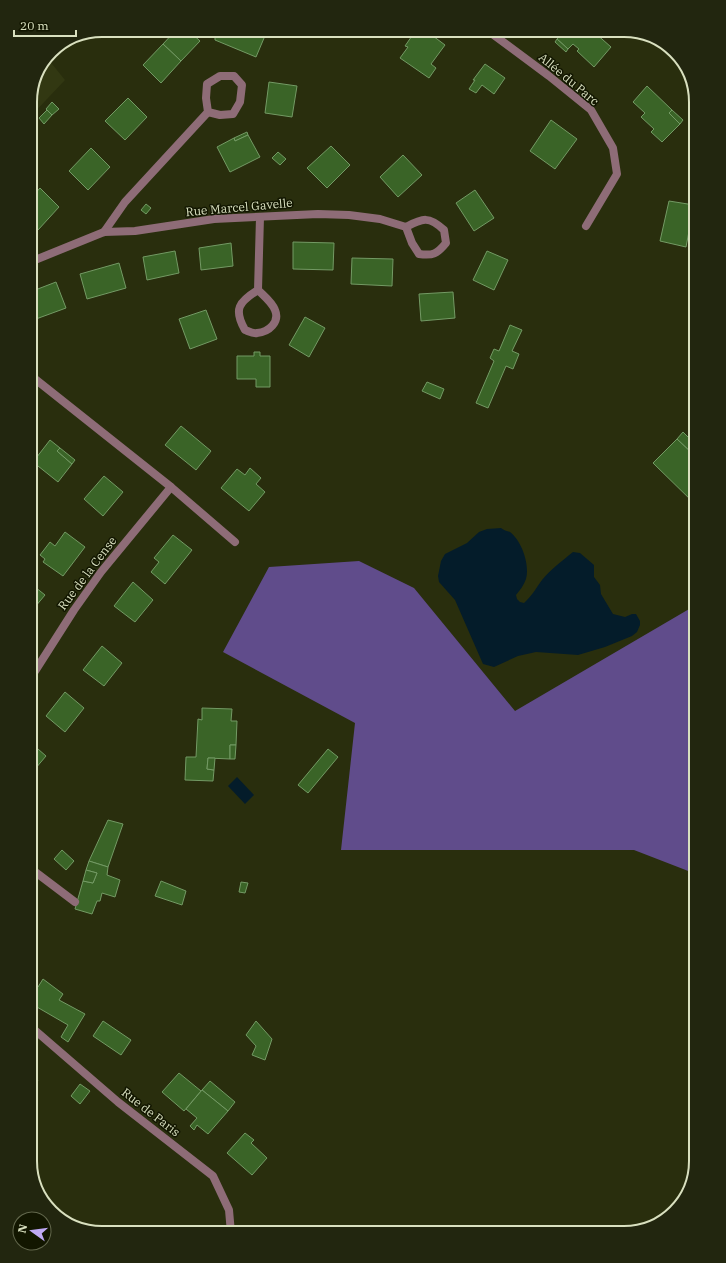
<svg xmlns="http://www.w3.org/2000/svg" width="726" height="1263" viewBox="0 0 726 1263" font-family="'IBM Plex Serif',serif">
<rect width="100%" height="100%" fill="#292e0d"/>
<polygon fill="#323812" points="48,59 65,80 30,117 30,98"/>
<polygon fill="#604c8b" points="359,561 414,588 515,711 696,605 696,874 634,850 341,850 355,723 223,652 269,567"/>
<g fill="#041c2a">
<path d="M501,528C503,530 507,531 510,532C522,541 530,565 526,579C524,585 520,590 516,595L517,599L520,602L524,603C532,596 536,588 542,580C551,569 562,561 573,552L580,553L594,565V577L600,585L601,594L613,614L625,617L632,614H636L640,621V625L637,632L632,636L605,647L578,655L536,652L518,656L494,667L483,664L455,600L439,582L438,576L441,561L445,554L467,543L479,532L487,529Z"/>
<polygon points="237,777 254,795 245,804 228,786"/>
</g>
<g fill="#3a6427" stroke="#739a64">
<polygon points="176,30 188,30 200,41 181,61 163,44"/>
<polygon points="215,30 263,30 267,31 256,57 215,40"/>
<polygon points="416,30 425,30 445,45 431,64 436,68 429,78 400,58 408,47 405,46"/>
<polygon points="565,30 596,30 594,32 611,47 594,67 577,51 579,49 573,44 568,49 557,39"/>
<polygon points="557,39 568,49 566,52 555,42"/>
<polygon points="163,44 181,61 161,83 143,65"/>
<polygon points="485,64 505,78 494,94 482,85 476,93 469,89 475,80 473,80"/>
<polygon points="269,82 297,86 292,117 265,113"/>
<polygon points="647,86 672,110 669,113 680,124 662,142 651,132 654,129 641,117 645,113 633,102"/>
<polygon points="128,98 147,117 125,140 105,121"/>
<polygon points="52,102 59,109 52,115 46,109"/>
<polygon points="47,110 52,115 44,124 39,118"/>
<polygon points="672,110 683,120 680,124 669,113"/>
<polygon points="551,120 577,139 555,169 530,151"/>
<polygon points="247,132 248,135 235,141 234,138"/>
<polygon points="248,135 260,157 230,172 217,147 234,138 235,141"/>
<polygon points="331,146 350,165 327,188 307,168"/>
<polygon points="91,148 110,167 88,190 69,171"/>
<polygon points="278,152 286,159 280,165 272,158"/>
<polygon points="403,155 422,175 398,197 380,177"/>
<polygon points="40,188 59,207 38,230 30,223 30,199"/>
<polygon points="475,190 494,218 474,231 456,203"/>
<polygon points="669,201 694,205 686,247 660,241"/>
<polygon points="146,204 151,208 146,214 141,210"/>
<polygon points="293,242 334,243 333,270 293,269"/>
<polygon points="231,243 233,266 201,270 199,248"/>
<polygon points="175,251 179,273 147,280 143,257"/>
<polygon points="487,251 508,260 494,290 473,280"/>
<polygon points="352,258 393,259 392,286 351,284"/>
<polygon points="119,263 126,288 87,299 80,274"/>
<polygon points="56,282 66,308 36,319 30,304 30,292"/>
<polygon points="453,292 455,318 421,321 419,294"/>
<polygon points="206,310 217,339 190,349 179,319"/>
<polygon points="305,317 325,328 309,357 289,345"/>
<polygon points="510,325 522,330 512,351 519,354 513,369 506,366 488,408 476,403 494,361 490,358 494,349 499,351"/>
<polygon points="254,352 260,352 260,356 270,356 270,387 256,387 256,379 237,379 237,356 254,356"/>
<polygon points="427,382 444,389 440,399 422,391"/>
<polygon points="181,426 211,451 196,470 165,445"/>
<polygon points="683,432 696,445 696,457 677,439"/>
<polygon points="677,439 696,457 696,505 653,463"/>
<polygon points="50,440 60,448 57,451 72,464 58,482 33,462"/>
<polygon points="60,448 75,460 72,464 57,451"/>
<polygon points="250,468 261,478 256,484 265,492 249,511 221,488 237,469 245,475"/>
<polygon points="104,476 123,492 103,516 84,499"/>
<polygon points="65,532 85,547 63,576 43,562 45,559 40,555 50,542 55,546"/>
<polygon points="173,535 192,550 165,584 151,572 159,562 154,558"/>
<polygon points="133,582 153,600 135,622 114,606"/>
<polygon points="30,583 45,595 30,613"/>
<polygon points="102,646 122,663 104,686 83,670"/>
<polygon points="65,692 84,708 65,732 46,716"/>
<polygon points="202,708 232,709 231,721 237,721 236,745 230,745 230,759 208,758 207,769 214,770 213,781 185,780 186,757 196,757 198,719 202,720"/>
<polygon points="30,742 46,756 30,775"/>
<polygon points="230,745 236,745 235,759 230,759"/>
<polygon points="328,749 338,757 308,793 298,785"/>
<polygon points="208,758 215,758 214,770 207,769"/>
<polygon points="108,820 123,824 108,867 89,861"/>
<polygon points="62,850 74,861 66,870 54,859"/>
<polygon points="89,861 108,867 107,875 120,880 115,897 102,893 100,901 97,901 92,914 75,909 83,881 93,883 97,873 86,870"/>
<polygon points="86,870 97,873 93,883 83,881"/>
<polygon points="161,881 186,891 182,905 155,896"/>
<polygon points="241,882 248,883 245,893 239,892"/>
<polygon points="43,979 63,994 59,1000 85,1014 68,1042 61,1037 68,1025 30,1003 30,988 32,983 38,987"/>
<polygon points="103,1021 131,1040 121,1055 93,1036"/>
<polygon points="256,1021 272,1039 265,1060 252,1055 256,1046 246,1035"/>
<polygon points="179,1073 201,1091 184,1111 162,1092"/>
<polygon points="30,1074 38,1080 30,1091"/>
<polygon points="210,1081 235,1102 228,1111 202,1090"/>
<polygon points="80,1084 90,1091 80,1104 71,1096"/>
<polygon points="202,1090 228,1111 208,1134 197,1125 194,1130 190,1126 197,1118 186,1109"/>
<polygon points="245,1133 254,1140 251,1143 267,1158 252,1175 227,1153"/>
</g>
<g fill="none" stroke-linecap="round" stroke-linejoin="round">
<g stroke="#8e6c77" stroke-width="8">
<polyline points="487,30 549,76 591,110 613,148 617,174 586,226"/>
<polyline points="104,232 125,202 208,112 220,115 233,114 240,102 242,85 234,76 220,76 207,84 206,98 208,112"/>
<path d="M30,262L104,232L135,231L214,219L318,214L349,215L380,219L406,227C423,218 429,216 444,230L446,243C437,254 433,256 419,254L412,243L406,227"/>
<path d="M258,290C264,296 272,302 275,310C280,322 269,332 257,333C253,334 248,331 245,330C233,309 239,302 258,290L260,217"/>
<polyline points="171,487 235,542"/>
<polyline points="30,679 74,610 101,572 171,487 30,375"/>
<polyline points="30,868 75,902"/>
</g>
<polyline stroke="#8e6c77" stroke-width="8" points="30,1026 118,1102 213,1176 229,1210 231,1233"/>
</g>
<g text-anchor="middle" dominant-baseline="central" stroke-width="3" stroke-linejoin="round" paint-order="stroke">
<g font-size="12" fill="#d9e0bf" stroke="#121600">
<text transform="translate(569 79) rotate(40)">Allée du Parc</text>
<text transform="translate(239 207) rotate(-5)">Rue Marcel Gavelle</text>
<text transform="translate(87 573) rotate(-53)">Rue de la Cense</text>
<text transform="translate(151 1112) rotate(38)">Rue de Paris</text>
</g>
</g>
<path d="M0 0H726V1263H0ZM102 37H624A65 65 0 0 1 689 102V1161A65 65 0 0 1 624 1226H102A65 65 0 0 1 37 1161V102A65 65 0 0 1 102 37Z" fill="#22260f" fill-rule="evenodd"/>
<path fill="none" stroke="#d9e0bf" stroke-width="2" d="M102 37H624A65 65 0 0 1 689 102V1161A65 65 0 0 1 624 1226H102A65 65 0 0 1 37 1161V102A65 65 0 0 1 102 37Z"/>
<g transform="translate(32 1231) rotate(284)"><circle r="19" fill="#121600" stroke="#62674c"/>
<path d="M0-3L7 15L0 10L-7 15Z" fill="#bfa9f4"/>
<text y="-6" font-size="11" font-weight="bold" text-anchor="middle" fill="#d9e0bf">N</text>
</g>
<path d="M14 30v6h62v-6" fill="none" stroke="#d9e0bf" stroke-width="2"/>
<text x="20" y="30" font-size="12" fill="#d9e0bf" stroke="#121600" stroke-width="3" paint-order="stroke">20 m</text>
</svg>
